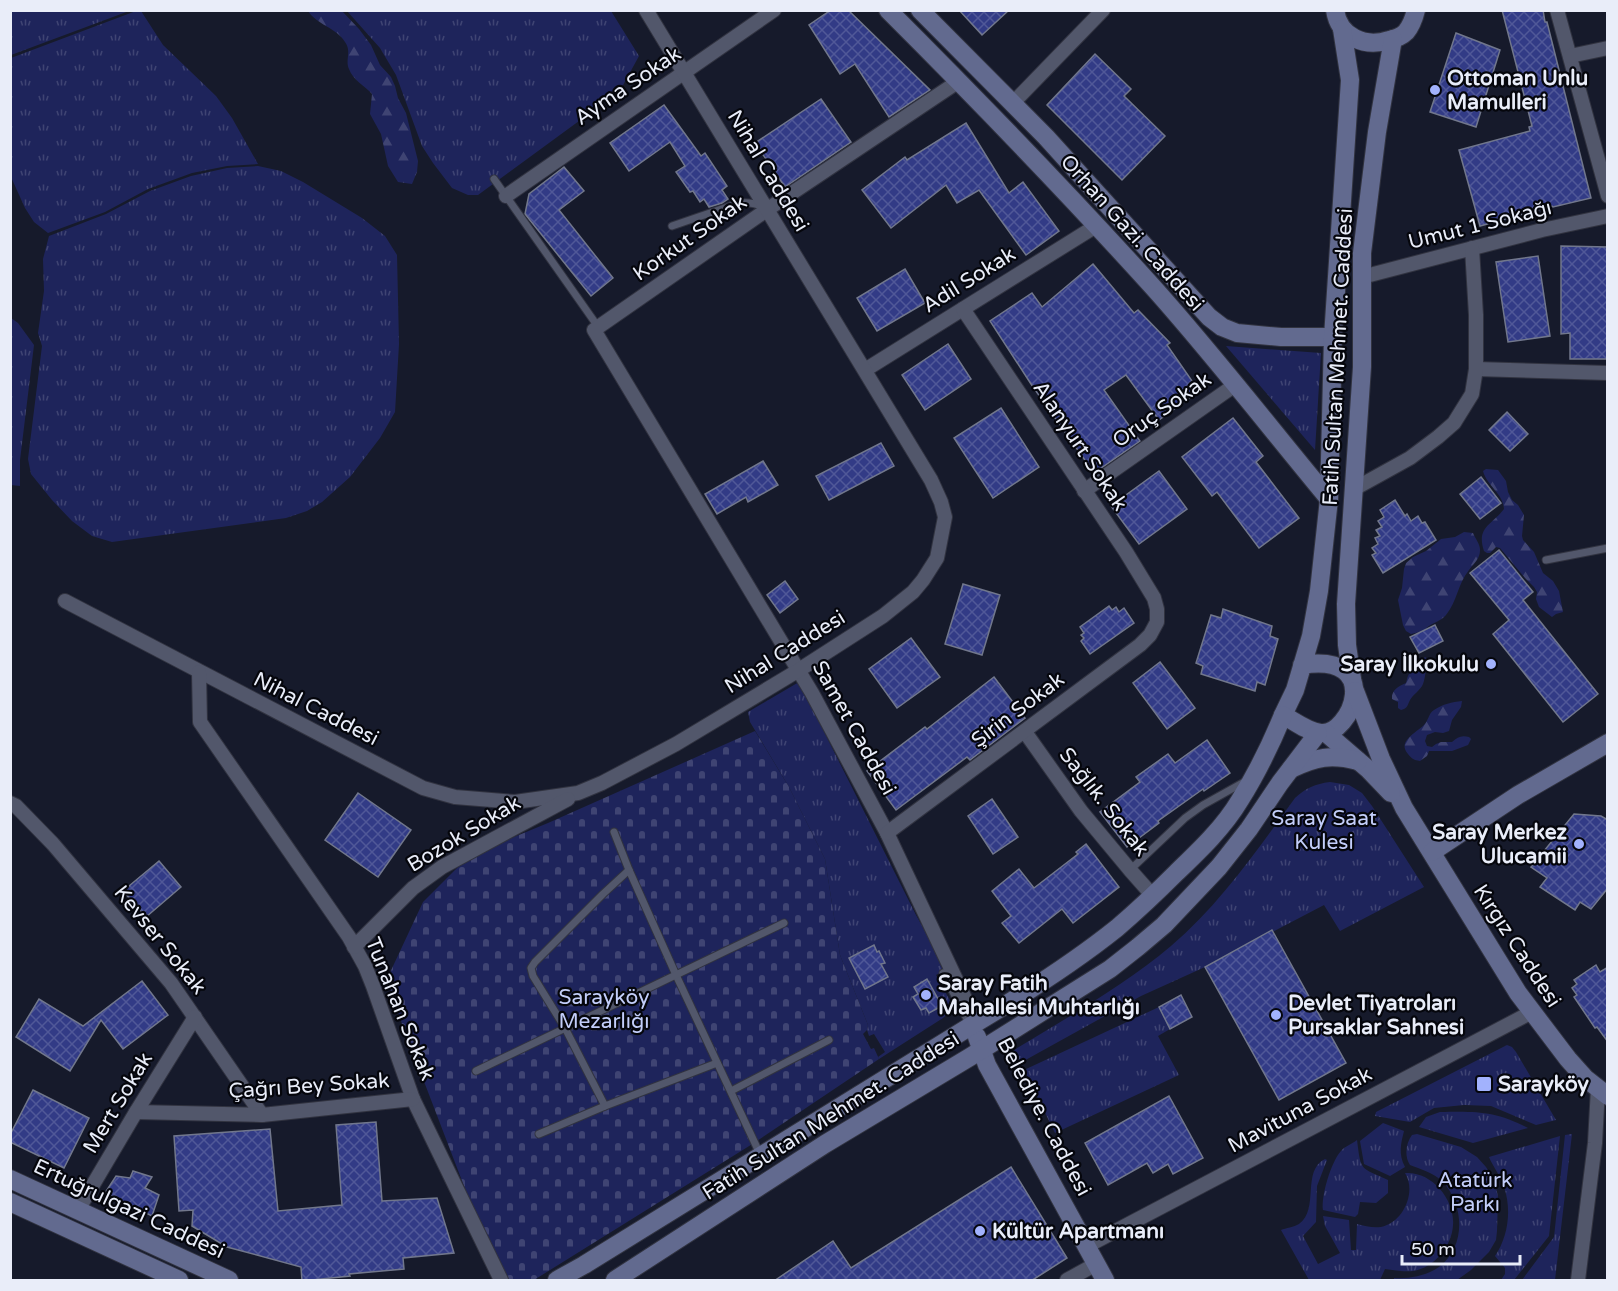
<svg xmlns="http://www.w3.org/2000/svg" width="1618" height="1291" viewBox="0 0 1618 1291" font-family="'Varela Round',sans-serif">
<defs>
<pattern id="grass-tufts" width="24" height="20" patternUnits="userSpaceOnUse" patternTransform="scale(1.5)"><rect width="24" height="20" fill="#1e245b"/><path d="M3 7l-1-3M5 7V3M7 7l1-3M15 17l-1-3M17 17v-4M19 17l1-3" fill="none" stroke="#3f4473"/></pattern>
<pattern id="forest-firs" width="22" height="20" patternUnits="userSpaceOnUse" patternTransform="scale(1.5)"><rect width="22" height="20" fill="#1e245b"/><path d="M5 1l3.5 6h-7zM16 11l3.5 6h-7z" fill="#3f4473"/></pattern>
<pattern id="cemetery-stones" width="16" height="16" patternUnits="userSpaceOnUse" patternTransform="scale(1.5)"><rect width="16" height="16" fill="#1e245b"/><path d="M2 7V4a2 2 0 0 1 4 0v3zM10 15v-3a2 2 0 0 1 4 0v3z" fill="#3f4473"/></pattern>
<pattern id="building-cross-hatch" width="8" height="8" patternUnits="userSpaceOnUse" patternTransform="scale(1.5)"><rect width="8" height="8" fill="#323b86"/><path d="M0 0l8 8M0 8l8-8" fill="none" stroke="#505898"/></pattern>
</defs>
<rect width="100%" height="100%" fill="#161a2b"/>
<g fill="url(#grass-tufts)">
<polygon points="11,10 129,10 129,11 11,55"/>
<polygon points="136,11 141,11 163,45 216,96 232,118 258,164 227,166 192,173 148,189 105,212 48,233 34,222 25,208 11,177 11,58"/>
<polygon points="347,11 611,11 639,56 622,87 579,121 478,195 468,195 452,188 433,163 422,146 396,75 380,48"/>
<polygon points="258,166 281,171 303,182 362,218 385,236 397,255 399,344 395,412 380,438 350,477 322,502 307,511 286,518 112,542 92,536 72,521 52,500 31,474 28,459 42,346 38,333 44,291 43,259 49,236 106,214 150,191 191,176 227,168"/>
<polygon points="11,318 18,323 34,345 20,460 20,486 11,485"/>
<polygon points="1226,346 1321,353 1315,450"/>
<polygon points="799,682 916,915 946,969 936,975 954,1008 943,1018 879,1059 878,1057 885,1052 874,1034 869,1036 867,1030 868,1025 840,955 825,859 789,787 750,722 748,712"/>
<path d="M1330,782L1349,785L1362,793L1372,806L1424,887L1340,931L1324,905L1205,967L1141,996L1013,1067L1006,1055C1061,1021 1121,988 1171,946C1221,903 1257,850 1295,798C1306,788 1315,784 1330,782Z"/>
<polygon points="1159,1007 1170,1029 1158,1036 1179,1075 1055,1133 1024,1070"/>
<polygon points="1507,1045 1512,1047 1516,1052 1556,1120 1536,1125 1491,1106 1464,1105 1434,1108 1410,1122 1375,1116 1376,1112"/>
<path d="M1440,1112C1475,1111 1496,1111 1528,1128L1473,1143L1419,1127L1426,1117Z"/>
<path d="M1383,1123L1404,1131C1401,1143 1398,1154 1405,1167L1390,1176L1364,1164L1360,1141Z"/>
<path d="M1417,1134L1461,1147L1477,1157L1486,1167L1495,1182L1498,1197L1497,1231L1496,1240L1489,1252L1471,1270L1457,1280H1394V1278C1409,1279 1426,1276 1439,1267C1466,1247 1465,1205 1442,1181C1434,1173 1420,1169 1410,1165C1404,1156 1406,1143 1412,1135Z"/>
<polygon points="1572,1134 1555,1280 1522,1280 1554,1237 1565,1135"/>
<path d="M1560,1136L1549,1236L1514,1280H1501L1505,1274V1268L1495,1256C1508,1237 1512,1210 1504,1187C1501,1176 1493,1167 1489,1157Z"/>
<path d="M1357,1140C1361,1172 1360,1167 1388,1180V1193L1376,1203L1360,1202L1358,1214L1355,1217L1323,1210C1321,1196 1331,1162 1341,1151C1345,1146 1352,1144 1357,1140Z"/>
<path d="M1325,1159L1327,1160L1317,1186L1316,1222L1303,1236L1318,1264L1340,1253L1325,1226L1323,1216L1349,1220L1351,1250H1356L1357,1224C1365,1226 1372,1228 1381,1227C1403,1223 1417,1192 1405,1173C1432,1171 1455,1200 1453,1225C1452,1246 1434,1268 1413,1271C1404,1272 1394,1270 1385,1269L1380,1280H1309L1281,1230C1286,1228 1294,1227 1299,1224C1320,1209 1301,1171 1325,1159Z"/>
</g>
<g fill="url(#forest-firs)">
<path d="M308,11H342L359,29L371,45L380,65L391,77L395,86L398,98L406,113L418,161L417,172L412,184L398,182L388,166L381,134L370,114L372,94C365,86 353,80 349,69C345,59 352,52 345,42C337,28 317,25 308,11Z"/>
<path d="M1486,469L1498,470L1506,481L1508,492L1512,500L1518,505L1524,515L1522,536L1523,540L1534,552L1543,573L1553,581L1559,591L1563,612L1556,614L1552,617L1539,607L1536,599L1537,592L1534,587L1525,578L1500,548L1496,547L1490,553H1487L1484,551C1476,527 1492,525 1504,509C1503,493 1487,486 1483,471Z"/>
<path d="M1464,532L1473,533C1475,538 1480,544 1480,550C1480,559 1474,563 1469,570C1458,583 1457,602 1446,615C1439,623 1429,623 1424,631L1411,634L1406,631L1403,625L1398,600L1402,588L1404,569L1406,563L1413,557L1426,551L1441,539L1455,537Z"/>
<path d="M1425,657L1429,660C1425,668 1426,676 1423,684C1420,691 1413,694 1410,700C1407,706 1408,708 1401,710L1398,708V702L1392,699C1391,690 1399,686 1406,683C1407,680 1407,677 1409,674C1412,669 1421,661 1425,657Z"/>
<path d="M1462,701L1461,707L1452,720L1449,731L1443,733L1435,732L1427,735L1425,741L1427,746L1432,747L1436,744L1441,742H1452C1458,737 1461,735 1469,737L1471,739L1468,745L1452,751H1429L1427,756L1420,761C1414,760 1412,759 1408,754C1397,741 1416,733 1424,725C1429,720 1428,714 1434,710C1443,704 1452,702 1462,701Z"/>
</g>
<polygon fill="url(#cemetery-stones)" points="755,731 789,787 825,859 840,955 868,1025 867,1030 863,1034 871,1049 874,1048 879,1059 754,1143 534,1280 500,1280 402,1024 387,979 423,902 470,855 548,823"/>
<g fill="url(#building-cross-hatch)" stroke="#71778c" stroke-width="1.5">
<polygon points="831,10 848,10 930,90 889,117 855,64 840,74 809,25"/>
<polygon points="959,10 1009,10 982,35"/>
<polygon points="1502,10 1543,10 1545,22 1547,22 1591,198 1553,207 1552,206 1480,226 1459,150 1530,131 1529,127 1532,126"/>
<polygon points="1456,33 1500,50 1476,127 1430,112"/>
<polygon points="1095,54 1131,89 1124,96 1165,136 1122,180 1047,105"/>
<polygon points="821,99 851,142 785,187 755,143"/>
<polygon points="664,105 701,156 705,153 727,186 722,190 728,199 722,203 709,207 704,199 700,202 693,191 690,192 676,172 685,166 670,142 629,171 610,143"/>
<polygon points="966,123 1009,193 1023,182 1059,231 1026,255 979,190 957,203 946,185 891,228 862,190 905,157 907,160"/>
<polygon points="564,167 584,191 559,210 613,278 591,296 525,214 529,194"/>
<polygon points="1561,246 1608,247 1608,359 1570,359 1570,333 1561,334"/>
<polygon points="1538,256 1550,336 1508,342 1496,262"/>
<polygon points="1093,264 1134,313 1138,310 1170,343 1167,345 1199,391 1159,420 1126,375 1104,390 1140,441 1094,473 1031,384 990,321 1032,293 1042,307"/>
<polygon points="905,269 925,303 877,331 857,298"/>
<polygon points="948,344 971,379 925,410 902,375"/>
<polygon points="1001,408 1039,467 993,498 954,438"/>
<polygon points="1507,412 1528,434 1510,451 1489,430"/>
<polygon points="1233,418 1263,456 1256,462 1299,518 1259,548 1217,492 1212,496 1182,457"/>
<polygon points="881,443 894,466 829,500 816,476"/>
<polygon points="763,461 778,485 748,502 746,497 717,514 705,494"/>
<polygon points="1159,471 1187,509 1139,544 1111,506"/>
<polygon points="1481,477 1501,503 1480,519 1460,494"/>
<polygon points="1395,500 1405,516 1407,514 1411,521 1418,516 1422,523 1425,522 1436,540 1383,573 1372,555 1376,553 1372,548 1378,544 1375,538 1380,536 1376,530 1382,527 1378,521 1384,517 1380,510"/>
<polygon points="1499,550 1533,592 1523,600 1598,694 1563,722 1493,634 1509,620 1470,573"/>
<polygon points="785,581 798,599 780,613 767,595"/>
<polygon points="963,584 1000,595 982,655 945,644"/>
<polygon points="1109,606 1112,610 1116,607 1119,612 1124,608 1134,623 1090,654 1081,641 1084,638 1081,635 1084,633 1080,627"/>
<polygon points="1223,609 1272,626 1270,636 1278,639 1265,685 1257,682 1255,691 1201,674 1203,666 1196,663 1211,615 1221,618"/>
<polygon points="1435,625 1443,641 1419,653 1410,637"/>
<polygon points="911,638 940,677 897,708 869,669"/>
<polygon points="1160,662 1195,708 1167,729 1133,683"/>
<polygon points="994,677 1025,718 970,760 967,757 896,810 867,771 925,727 927,729"/>
<polygon points="1207,740 1230,773 1204,791 1203,789 1158,821 1159,823 1127,847 1100,812 1140,782 1136,777 1168,754 1175,763"/>
<polygon points="358,793 411,830 378,877 325,840"/>
<polygon points="992,799 1018,837 993,854 968,816"/>
<polygon points="1574,814 1601,816 1608,820 1608,888 1591,909 1580,902 1575,910 1540,887 1547,878 1531,867"/>
<polygon points="1086,844 1119,887 1073,923 1062,909 1019,943 1002,923 1011,916 992,891 1019,869 1034,888 1078,854 1076,852"/>
<polygon points="159,861 181,887 146,917 123,891"/>
<polygon points="1272,930 1346,1063 1279,1100 1205,967"/>
<polygon points="874,945 877,952 879,951 885,963 881,964 888,977 865,989 849,958"/>
<polygon points="1596,965 1600,972 1608,967 1608,1042 1597,1027 1595,1028 1574,997 1577,995 1572,988 1577,984 1574,980"/>
<polygon points="927,979 942,1006 929,1013 926,1008 921,1010 913,997 918,994 914,987"/>
<polygon points="142,981 168,1015 123,1049 101,1020 70,1071 16,1037 39,999 83,1026"/>
<polygon points="1181,995 1192,1017 1170,1029 1159,1007"/>
<polygon points="33,1090 89,1118 64,1168 10,1142 10,1135"/>
<polygon points="1169,1096 1203,1158 1173,1174 1168,1164 1153,1173 1147,1163 1108,1185 1085,1143"/>
<polygon points="376,1122 382,1201 437,1198 454,1253 403,1258 404,1269 349,1274 350,1276 302,1281 301,1267 227,1247 192,1226 193,1210 179,1211 174,1136 270,1129 278,1211 342,1205 336,1125"/>
<polygon points="1011,1167 1067,1258 1031,1281 774,1281 833,1241 851,1268"/>
<polygon points="133,1171 152,1177 145,1188 159,1195 152,1216 105,1193 116,1176 130,1178"/>
</g>
<g fill="none" stroke-linecap="round" stroke-linejoin="round">
<g stroke="#313340" stroke-width="9">
<g id="lane">
<polyline points="494,179 594,321"/>
<path d="M672,226L739,203C748,202 755,203 764,207"/>
<polyline points="1546,560 1608,548"/>
<polyline points="614,832 629,870 676,975 760,1154"/>
<polyline points="1130,870 1185,818 1203,805 1246,781"/>
<polyline points="943,973 968,1021"/>
<polyline points="476,1071 784,923"/>
<polyline points="731,1091 829,1040"/>
<polyline points="605,1106 565,1028 533,976 531,968 535,962 603,894 629,870"/>
<polyline points="539,1134 605,1106 717,1063"/>
</g>
</g>
<g stroke="#313340" stroke-width="16">
<g id="street">
<polyline points="1557,10 1608,196"/>
<polyline points="1570,56 1608,48"/>
<polyline points="959,81 768,209 594,330 812,693 887,833 969,1007 976,1032"/>
<polyline points="1013,103 1103,10"/>
<polyline points="506,196 774,10"/>
<polyline points="1362,277 1542,230 1608,216"/>
<polyline points="1476,369 1608,373"/>
<polyline points="865,370 1096,226"/>
<polyline points="1354,489 1410,458 1438,437 1454,423 1472,394 1476,369 1476,315 1472,248"/>
<polyline points="1084,491 1235,385"/>
<polyline points="65,601 423,788 455,797 515,802 578,793 602,783 676,744 799,670 883,616 913,592 923,580 937,558 945,517 941,502 931,480 646,10"/>
<polyline points="199,672 200,722 349,937 365,966 373,986 413,1099 501,1280"/>
<polyline points="1025,732 1081,811 1130,870 1153,896"/>
<polyline points="10,803 16,806 53,844 171,983 262,1115"/>
<polyline points="887,833 1140,645 1150,635 1157,622 1157,609 1154,598 1126,552 963,309"/>
<polyline points="354,947 413,888 442,867 568,799"/>
<polyline points="136,1112 262,1115 413,1099"/>
<polyline points="78,1210 136,1112 195,1017"/>
<polyline points="1087,1246 1532,1012"/>
<polyline points="1067,1280 1096,1264"/>
<polyline points="1578,1280 1595,1143 1598,1088"/>
</g>
</g>
<g stroke="#313340" stroke-width="20">
<g id="secondary">
<path d="M888,10C978,100 1066,191 1152,286C1213,354 1270,428 1329,499"/>
<polyline points="920,10 1046,137 1209,317 1222,327 1237,333 1281,337 1333,337"/>
<path d="M1335,10C1339,37 1365,48 1389,40C1394,39 1402,36 1406,32C1411,26 1414,18 1416,10"/>
<path d="M1302,665C1385,652 1351,736 1321,733C1308,732 1294,721 1283,715L1295,690L1311,636L1319,591L1329,499L1333,337L1350,80L1342,29"/>
<polyline points="1352,679 1347,645 1346,604 1362,367 1362,253 1377,132 1393,39"/>
<polyline points="1355,691 1381,759 1404,808 1518,993 1568,1059 1585,1078 1608,1096"/>
<polyline points="1326,733 1369,770 1391,793"/>
<path d="M1291,769C1316,757 1331,754 1358,761"/>
<polyline points="1432,852 1518,795 1608,743"/>
<polyline points="977,1037 987,1065 1105,1280"/>
<polyline points="10,1179 229,1280"/>
<polyline points="10,1202 179,1280"/>
<path d="M557,1280L584,1265L974,1024C1023,995 1072,964 1117,928C1138,910 1158,891 1177,872C1200,850 1224,827 1240,800C1257,773 1271,744 1283,715"/>
<polyline points="615,1280 825,1144 970,1057 1110,969 1138,947 1164,925 1219,867 1249,829 1280,783 1318,733"/>
</g>
</g>
<use href="#lane" stroke="#52576b" stroke-width="7"/>
<use href="#street" stroke="#52576b" stroke-width="14"/>
<use href="#secondary" stroke="#626a8f" stroke-width="18"/>
</g>
<g fill="#a2b2fd" stroke="#05060c" stroke-width="2">
<circle cx="1435" cy="90" r="6"/>
<circle cx="1491" cy="664" r="6"/>
<circle cx="1579" cy="844" r="6"/>
<circle cx="926" cy="995" r="6"/>
<circle cx="1276" cy="1015" r="6"/>
<rect x="1476" y="1076" width="16" height="16" rx="3"/>
<circle cx="980" cy="1231" r="6"/>
</g>
<g text-anchor="middle" dominant-baseline="central" stroke-width="4.5" stroke-linejoin="round" paint-order="stroke">
<g font-size="21" font-weight="bold" fill="#e9edf9" stroke="#05060c" text-anchor="start">
<text x="1447" y="78">Ottoman Unlu<tspan x="1447" dy="24">Mamulleri</tspan></text>
<text x="1479" y="664" text-anchor="end">Saray İlkokulu</text>
<text x="1567" y="832" text-anchor="end">Saray Merkez<tspan x="1567" dy="24">Ulucamii</tspan></text>
<text x="938" y="983">Saray Fatih<tspan x="938" dy="24">Mahallesi Muhtarlığı</tspan></text>
<text x="1288" y="1003">Devlet Tiyatroları<tspan x="1288" dy="24">Pursaklar Sahnesi</tspan></text>
<text x="1498" y="1084">Sarayköy</text>
<text x="992" y="1231">Kültür Apartmanı</text>
</g>
<g font-size="21" fill="#e9edf9" stroke="#05060c">
<text transform="translate(628 86) rotate(-34)">Ayma Sokak</text>
<text transform="translate(768 171) rotate(59)">Nihal Caddesi</text>
<text transform="translate(1480 225) rotate(-14)">Umut 1 Sokağı</text>
<text transform="translate(1132 233) rotate(48)">Orhan Gazi. Caddesi</text>
<text transform="translate(690 238) rotate(-35)">Korkut Sokak</text>
<text transform="translate(969 280) rotate(-32)">Adil Sokak</text>
<text transform="translate(1338 357) rotate(-87)">Fatih Sultan Mehmet. Caddesi</text>
<text transform="translate(1162 410) rotate(-35)">Oruç Sokak</text>
<text transform="translate(1080 446) rotate(56)">Alanyurt Sokak</text>
<text transform="translate(785 652) rotate(-32)">Nihal Caddesi</text>
<text transform="translate(316 709) rotate(27)">Nihal Caddesi</text>
<text transform="translate(1018 710) rotate(-37)">Şirin Sokak</text>
<text transform="translate(854 728) rotate(61)">Samet Caddesi</text>
<text transform="translate(1104 802) rotate(52)">Sağlık. Sokak</text>
<text transform="translate(464 834) rotate(-31)">Bozok Sokak</text>
<text transform="translate(160 940) rotate(51)">Kevser Sokak</text>
<text transform="translate(1517 946) rotate(57)">Kırgız Caddesi</text>
<text transform="translate(400 1009) rotate(68)">Tunahan Sokak</text>
<text transform="translate(309 1086) rotate(-4)">Çağrı Bey Sokak</text>
<text transform="translate(118 1103) rotate(-59)">Mert Sokak</text>
<text transform="translate(1300 1110) rotate(-28)">Mavituna Sokak</text>
<text transform="translate(831 1116) rotate(-32)">Fatih Sultan Mehmet. Caddesi</text>
<text transform="translate(1044 1117) rotate(62)">Belediye. Caddesi</text>
<text transform="translate(129 1209) rotate(25)">Ertuğrulgazi Caddesi</text>
</g>
<g font-size="21" fill="#c3cefa" stroke="#05060c">
<text x="1324" y="818">Saray Saat<tspan x="1324" dy="24">Kulesi</tspan></text>
<text x="604" y="997">Sarayköy<tspan x="604" dy="24">Mezarlığı</tspan></text>
<text x="1475" y="1180">Atatürk<tspan x="1475" dy="24">Parkı</tspan></text>
</g>
</g>
<rect width="1618" height="1291" fill="none" stroke="#e9edf9" stroke-width="24"/>
<path d="M1402 1255v9h118v-9" fill="none" stroke="#e9edf9" stroke-width="3"/>
<text x="1411" y="1255" font-size="18" fill="#e9edf9" stroke="#05060c" stroke-width="4.5" paint-order="stroke">50 m</text>
</svg>
